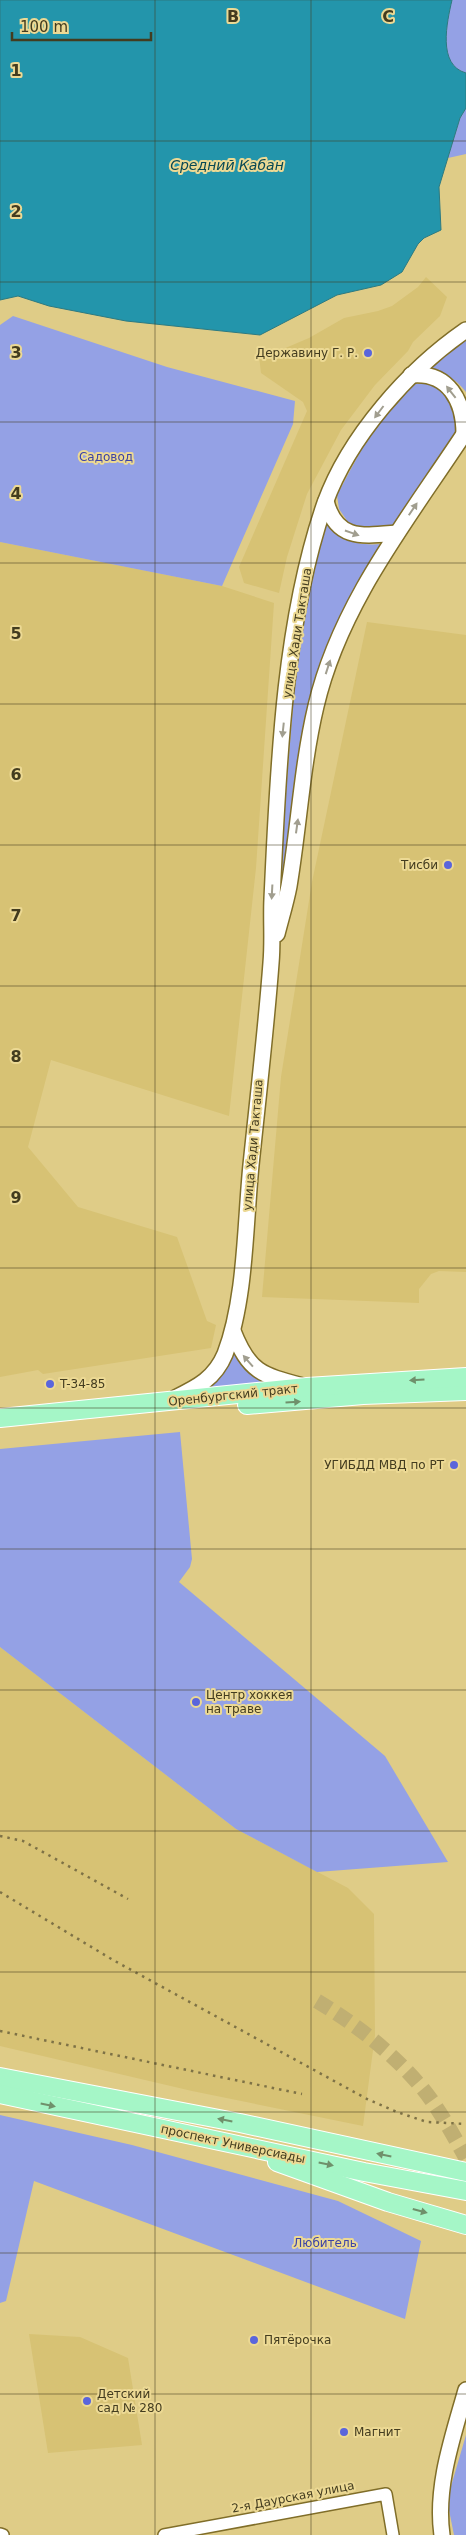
<svg xmlns="http://www.w3.org/2000/svg" width="466" height="2535" viewBox="0 0 466 2535" font-family="'DejaVu Sans',sans-serif">
<rect width="100%" height="100%" fill="#dfcc87"/>
<g fill="#d7c274">
<polygon points="426,277 447,297 440,316 413,342 408,351 375,385 341,430 307,494 287,557 279,593 244,583 239,567 307,411 303,402 261,373 259,356 269,355 309,338 344,318 378,311 392,306 418,287"/>
<polygon points="0,542 222,586 274,603 256,868 229,1116 51,1060 28,1147 78,1207 177,1237 207,1321 216,1325 211,1348 43,1374 38,1370 0,1377"/>
<polygon points="367,622 466,635 466,1272 439,1271 431,1274 419,1289 419,1303 262,1297 281,1077 312,882"/>
<polygon points="0,1647 236,1829 348,1888 374,1914 375,2035 363,2126 192,2091 0,2046"/>
<polygon points="29,2334 80,2337 128,2358 142,2445 48,2453"/>
</g>
<g fill="#94a1e5">
<path d="M452,0H466V73C437,65 447,22 452,0Z"/>
<polygon points="466,108 466,154 448,158 460,118"/>
<polygon points="13,316 167,367 295,401 293,424 222,586 0,542 0,325"/>
<path d="M466,336V392C455,378 443,371 425,370Z"/>
<polygon points="433,383 444,386 462,427 398,524 378,533 350,525 339,509 337,495 367,439 386,413 413,384"/>
<path d="M328,517C343,541 354,546 382,544L344,609L328,649L296,773L275,932L296,668L303,617L312,569Z"/>
<polygon points="231,1343 279,1383 203,1391 220,1376"/>
<polygon points="180,1432 192,1559 190,1567 179,1582 385,1756 448,1862 317,1872 236,1829 0,1647 0,1449"/>
<polygon points="0,2115 132,2145 338,2201 421,2241 405,2319 34,2181 6,2301 0,2303"/>
<polygon points="466,2435 466,2535 454,2535 447,2500"/>
</g>
<path fill="#2395ab" stroke="#2d7a81" d="M0,0H452C447,22 437,65 466,73V108L460,118L439,187L441,230L424,238L418,244L402,272L381,285L337,295L260,335L126,321L49,306L18,296L0,300Z"/>
<g fill="none" stroke-linecap="round" stroke-linejoin="round">
<path stroke="#c0af72" stroke-width="15" stroke-dasharray="15 8" stroke-linecap="butt" d="M317,2001C357,2025 393,2053 423,2089C440,2110 453,2135 466,2158"/>
<g stroke="#806e29" stroke-width="14">
<g id="street">
<polyline points="0,2534 3,2535"/>
<polyline points="164,2535 386,2494 393,2535"/>
</g>
</g>
<g stroke="#806e29" stroke-width="18">
<g id="secondary">
<path d="M411,375C449,371 464,402 464,434"/>
<path d="M326,501C336,541 363,536 397,533"/>
<path d="M277,934C281,918 286,902 289,886C299,826 302,765 316,706C340,603 409,518 466,431"/>
<path d="M233,1331C249,1372 261,1375 303,1386"/>
<path d="M175,1398C198,1387 215,1378 225,1354C246,1299 245,1224 251,1165C258,1097 266,1030 271,963C273,941 271,920 272,899C278,772 283,624 325,503C349,437 408,370 466,330"/>
<path d="M442,2535C435,2487 453,2436 466,2390"/>
</g>
</g>
<g stroke="#fff" stroke-width="20">
<g id="primary">
<polyline points="247,1405 363,1395 466,1391"/>
<polyline points="0,1418 307,1387 466,1377"/>
<polyline points="0,2077 240,2123 466,2172"/>
<polyline points="0,2094 364,2172 466,2191"/>
<polyline points="277,2162 388,2202 466,2225"/>
</g>
</g>
<use href="#street" stroke="#fff" stroke-width="11"/>
<use href="#secondary" stroke="#fff" stroke-width="15"/>
<use href="#primary" stroke="#a5f6c7" stroke-width="18"/>
<g stroke="#7e7246" stroke-width="2.5" stroke-dasharray="2.5 5" stroke-linecap="butt">
<polyline points="0,1836 23,1841 128,1899"/>
<polyline points="0,1892 113,1960 367,2099 397,2112 427,2122 466,2124"/>
<polyline points="0,2031 302,2094"/>
</g>
</g>
<defs><path id="oneway-solid" d="M-6-.8H1V-3.2L6.5 0L1 3.2V.8H-6Z" transform="scale(1.25)"/></defs>
<g fill="#a19e8f">
<use href="#oneway-solid" transform="translate(451 392) rotate(-128)"/>
<use href="#oneway-solid" transform="translate(379 412) rotate(127)"/>
<use href="#oneway-solid" transform="translate(413 509) rotate(-56)"/>
<use href="#oneway-solid" transform="translate(352 533) rotate(19)"/>
<use href="#oneway-solid" transform="translate(328 667) rotate(-72)"/>
<use href="#oneway-solid" transform="translate(283 730) rotate(96)"/>
<use href="#oneway-solid" transform="translate(297 826) rotate(-82)"/>
<use href="#oneway-solid" transform="translate(272 892) rotate(93)"/>
<use href="#oneway-solid" transform="translate(248 1361) rotate(-131)"/>
</g>
<g fill="#6f906b">
<use href="#oneway-solid" transform="translate(417 1380) rotate(176)"/>
<use href="#oneway-solid" transform="translate(293 1402) rotate(-4)"/>
<use href="#oneway-solid" transform="translate(48 2105) rotate(12)"/>
<use href="#oneway-solid" transform="translate(225 2120) rotate(-169)"/>
<use href="#oneway-solid" transform="translate(384 2155) rotate(-168)"/>
<use href="#oneway-solid" transform="translate(326 2164) rotate(12)"/>
<use href="#oneway-solid" transform="translate(420 2211) rotate(15)"/>
</g>
<path fill="none" stroke="#433c1f" stroke-width="1" stroke-opacity="0.55" d="M155,0V2535M311,0V2535M0,141H466M0,282H466M0,422H466M0,563H466M0,704H466M0,845H466M0,986H466M0,1127H466M0,1268H466M0,1408H466M0,1549H466M0,1690H466M0,1831H466M0,1972H466M0,2112H466M0,2253H466M0,2394H466"/>
<g fill="#5a65dc" stroke="#ecd994" stroke-width="2">
<circle cx="368" cy="353" r="5"/>
<circle cx="448" cy="865" r="5"/>
<circle cx="50" cy="1384" r="5"/>
<circle cx="454" cy="1465" r="5"/>
<circle cx="196" cy="1702" r="5"/>
<circle cx="254" cy="2340" r="5"/>
<circle cx="87" cy="2401" r="5"/>
<circle cx="344" cy="2432" r="5"/>
</g>
<g text-anchor="middle" dominant-baseline="central" stroke-width="4" stroke-linejoin="round" paint-order="stroke">
<g font-size="12" fill="#433c1f" stroke="#ecd994" text-anchor="start">
<text x="358" y="353" text-anchor="end">Державину Г. Р.</text>
<text x="438" y="865" text-anchor="end">Тисби</text>
<text x="60" y="1384">T-34-85</text>
<text x="444" y="1465" text-anchor="end">УГИБДД МВД по РТ</text>
<text x="206" y="1695">Центр хоккея<tspan x="206" dy="14">на траве</tspan></text>
<text x="264" y="2340">Пятёрочка</text>
<text x="97" y="2394">Детский<tspan x="97" dy="14">сад № 280</tspan></text>
<text x="354" y="2432">Магнит</text>
</g>
<g font-size="12" fill="#3c43a6" stroke="#ecd994">
<text x="106" y="457">Садовод</text>
<text x="325" y="2243">Любитель</text>
</g>
<g font-size="12" fill="#433c1f" stroke="#ecd994">
<text transform="translate(297 633) rotate(-81)">улица Хади Такташа</text>
<text transform="translate(253 1145) rotate(-85)">улица Хади Такташа</text>
<text transform="translate(233 1395) rotate(-6)">Оренбургский тракт</text>
<text transform="translate(233 2144) rotate(12)">проспект Универсиады</text>
<text transform="translate(293 2497) rotate(-11)">2-я Даурская улица</text>
</g>
<g font-size="14" font-style="italic" fill="#074854" stroke="#ecd994">
<text x="227" y="165">Средний Кабан</text>
</g>
</g>
<g font-size="16" text-anchor="middle" font-weight="bold" fill="#433c1f" stroke="#ecd994" stroke-width="4" stroke-linejoin="round" paint-order="stroke">
<text x="233" y="22">B</text>
<text x="388" y="22">C</text>
<text x="16" y="76">1</text>
<text x="16" y="217">2</text>
<text x="16" y="358">3</text>
<text x="16" y="499">4</text>
<text x="16" y="639">5</text>
<text x="16" y="780">6</text>
<text x="16" y="921">7</text>
<text x="16" y="1062">8</text>
<text x="16" y="1203">9</text>
</g>
<path d="M12 32v8h139v-8" fill="none" stroke="#433c1f" stroke-width="2.5"/>
<text x="20" y="32" font-size="15" fill="#433c1f" stroke="#ecd994" stroke-width="4" paint-order="stroke">100 m</text>
</svg>
